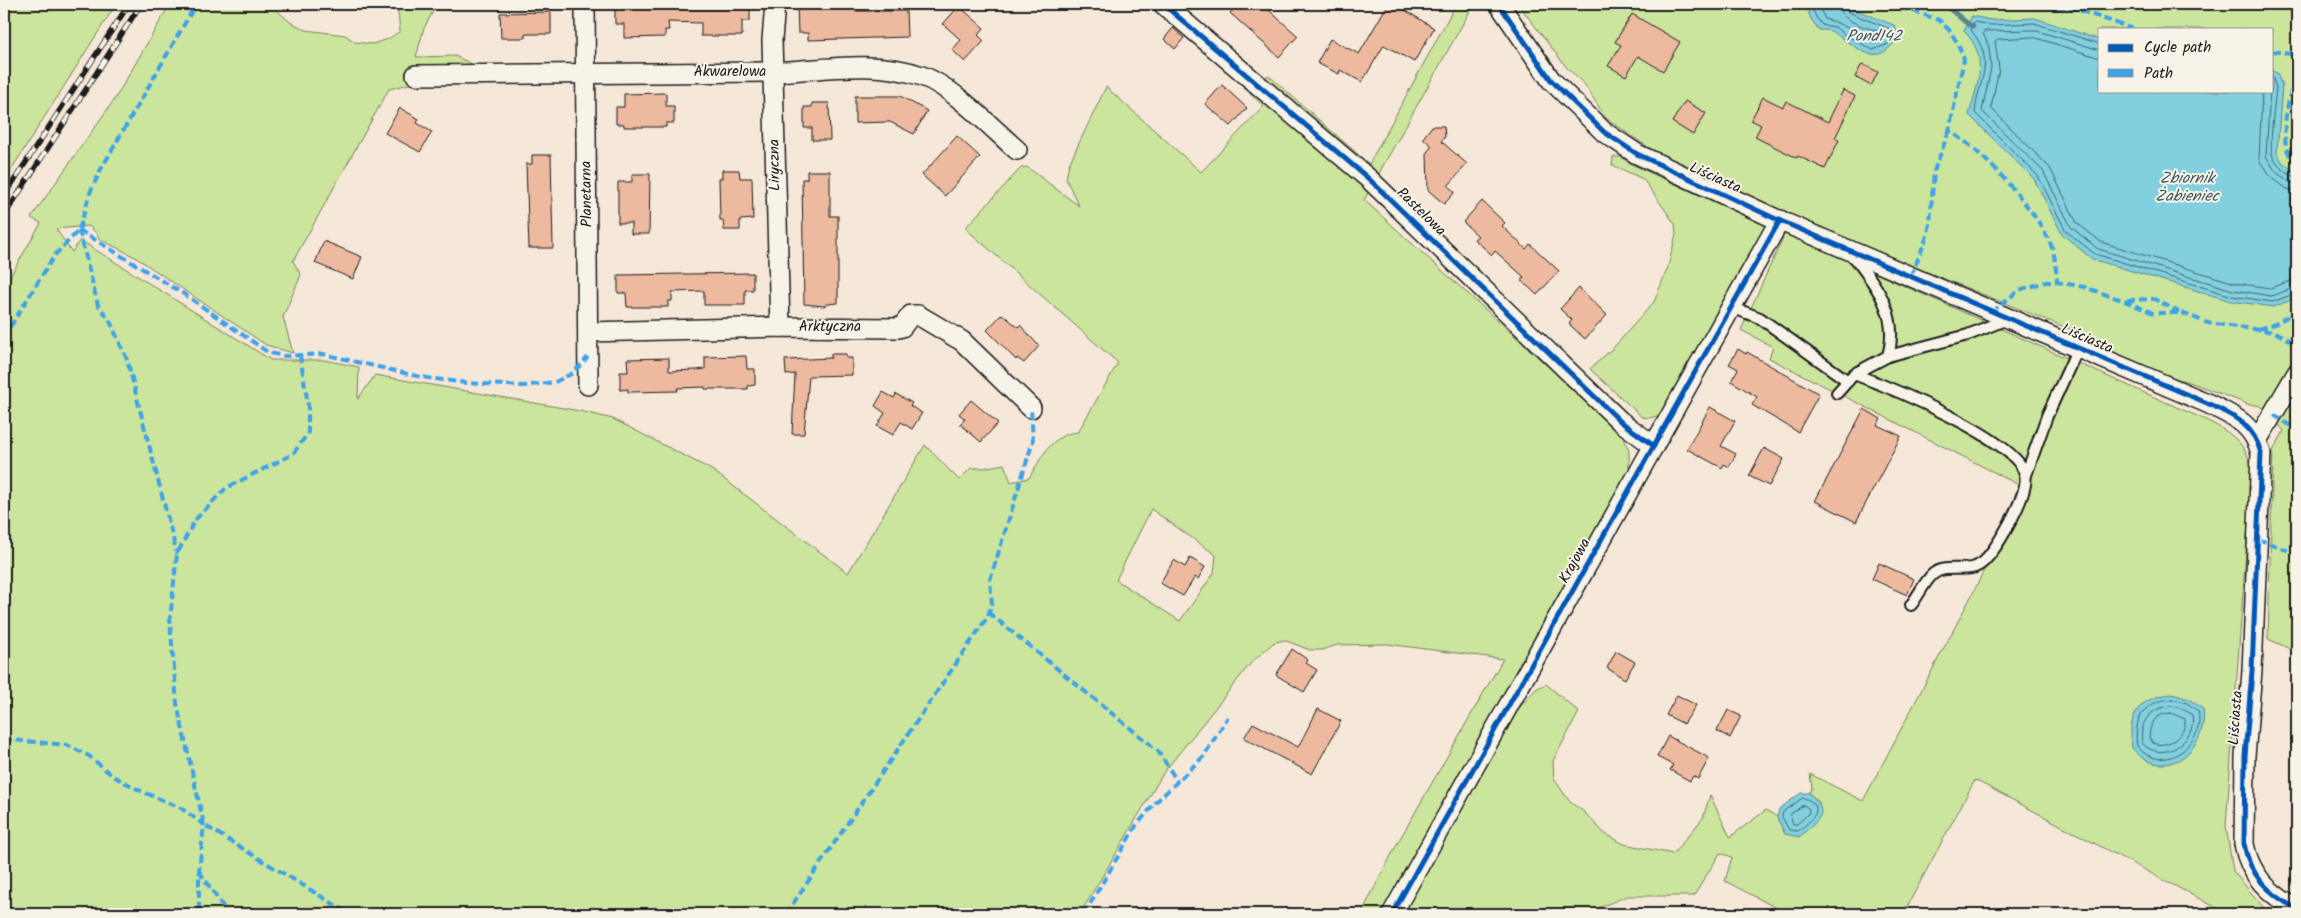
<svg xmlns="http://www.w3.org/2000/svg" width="2301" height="918" viewBox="0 0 2301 918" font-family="Kalam,sans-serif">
<rect width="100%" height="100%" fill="#f5e8d9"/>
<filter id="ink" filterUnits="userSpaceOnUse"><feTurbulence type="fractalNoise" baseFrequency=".02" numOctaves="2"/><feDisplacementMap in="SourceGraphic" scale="10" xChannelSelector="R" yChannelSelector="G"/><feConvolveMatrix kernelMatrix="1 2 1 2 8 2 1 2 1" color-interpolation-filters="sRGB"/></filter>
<g filter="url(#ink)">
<g fill="#cce59c" stroke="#74805c" fill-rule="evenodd">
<polygon points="4,4 116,4 4,181"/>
<path d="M170,4H270L290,22L306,30L345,35L355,42L372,44L388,39L400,31L397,4H437L424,28L416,57L455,56L478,67L389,89L293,261L301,275L283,317L293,353L266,345L135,257L98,238V235L89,226L56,229L72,252L80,240L271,360H324L359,367L358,399L375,375L580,411L613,419L712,470L848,573L925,445L959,480L971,468H983L1004,464L1011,482L1029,478C1042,457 1051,434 1078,432L1118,363L965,228L1021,168L1027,167L1079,206L1066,179L1069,164L1106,87L1201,172L1264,106L1249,93L1268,75L1369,164L1456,4H1474L1364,200L1622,433L1629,451V472L1387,914H1361L1397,844L1503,659L1387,644L1337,645L1322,650H1310L1284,640L1273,643L1251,663L1164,772L1080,914H4V287L41,223L31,218L116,97ZM1151,509L1216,555L1214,573L1180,621L1116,580Z"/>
<path d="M1518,4H2297V652L2268,639L2273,451L2284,431C2275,421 2265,402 2250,405L2192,383L2152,371L2083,339L2077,332L1779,213L1665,159L1606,118L1584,84L1567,68ZM2100,29H2272V91H2100Z"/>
<polygon points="1613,157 1621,157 1631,164 1767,226 1662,415 1649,418 1642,417 1590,369 1614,347 1654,302 1668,267 1676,234 1675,224 1643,179 1612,165"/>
<path d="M1785,233L2172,405C2197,417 2239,429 2249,459C2252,465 2251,475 2251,482L2226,826L2233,871L2269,914H2228L1975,780L1903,914H1784L1786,913L1725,881L1732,857L1720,853L1694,896H1627L1584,914H1395L1500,729L1536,689L1546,684L1579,712L1553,761L1554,779L1570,802L1584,812L1604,833L1624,844L1673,854L1703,818L1710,795L1730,837L1766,810L1777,817L1785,834L1820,803L1809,793L1812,788L1810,774L1863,801L1975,589L2023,487L1769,358L1773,347L1741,330Z"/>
</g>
<g fill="#81cfdf" stroke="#598791">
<path d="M1805,4H1847L1851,8L1894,25L1899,35C1878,71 1860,49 1834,33C1830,30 1824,30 1819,30L1811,19Z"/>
<path d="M1972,16L1991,20L2035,18L2100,40V91H2272V71L2277,73L2282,86L2277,153L2283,163L2297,173V298L2273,307L2231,301L2092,259L2062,234L2034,179L1969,115C1977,84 1990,57 1964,31Z"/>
<path d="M2172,694L2189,699L2203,709C2209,750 2163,786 2132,748C2127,716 2138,697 2172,694Z"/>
<path d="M1801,793H1809C1832,814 1818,820 1799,837L1785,834L1777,817L1779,809Z"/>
</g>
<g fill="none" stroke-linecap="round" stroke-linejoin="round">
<g stroke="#44646a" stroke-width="1">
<polyline points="1810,4 1816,17 1822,25 1835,27 1845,35 1873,50 1888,44 1893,35 1890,29 1848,12 1844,4"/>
<path d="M1817,4L1825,19C1840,22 1860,35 1874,43L1883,39L1884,33C1869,28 1839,22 1837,4"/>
<path d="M2100,44L2034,23L1991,25L1974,22L1971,30C1997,62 1978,79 1975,113L2038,176L2066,231L2095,254L2232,296L2272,302L2297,293"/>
<polyline points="2100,50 2034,30 1985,31 1983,33 1989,47 1991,68 1982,111 2043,171 2071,227 2098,249 2233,290 2271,296 2297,287"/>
<polyline points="2100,58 2033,37 1998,39 1995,41 1999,69 1991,108 2050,168 2077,223 2101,242 2235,283 2270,288 2297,279"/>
<path d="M2272,76L2276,87C2275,101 2269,143 2272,154C2274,164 2288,176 2297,177"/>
<polyline points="2262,91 2259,160 2271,177 2287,189 2297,191"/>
<polyline points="2270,91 2266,156 2276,172 2290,182 2297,184"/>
<path d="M2172,699L2187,703L2198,711C2206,745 2161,777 2137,746C2133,718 2144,701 2172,699Z"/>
<path d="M2172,706L2184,709L2192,715C2198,741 2162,765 2142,743C2139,722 2150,707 2172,706Z"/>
<path d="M2171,713L2185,719C2187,735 2168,749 2153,743L2149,737C2150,722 2156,714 2171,713Z"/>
<path d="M1803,798C1808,799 1810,800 1814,804C1822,814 1805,825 1798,831L1789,830L1782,817L1783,812Z"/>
<polygon points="1804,805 1809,809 1808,814 1797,824 1793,824 1790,815"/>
</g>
<g stroke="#598791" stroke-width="5">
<polyline points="1944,4 1968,24 1973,26"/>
<polyline points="2293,131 2297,132"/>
</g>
</g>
<g fill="#edba9f" stroke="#1c1c1c">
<polygon points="750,4 750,21 742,21 742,36 701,36 701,23 668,22 669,30 665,30 665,37 624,38 624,24 615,24 615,6"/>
<polygon points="828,4 829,7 854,6 855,11 906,11 907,37 808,40 808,33 798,33 797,5"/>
<polygon points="1238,4 1262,4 1298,36 1279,57 1230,13"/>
<polygon points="1388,4 1395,4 1434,28 1414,62 1384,45 1362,82 1340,70 1339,74 1317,63 1330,39 1359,54"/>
<polygon points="959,6 984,28 978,35 984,41 965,62 952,50 961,40 943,24"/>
<polygon points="551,12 551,34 525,34 525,38 501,38 500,13"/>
<polygon points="1632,14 1680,42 1663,71 1638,56 1626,76 1608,66 1621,45 1615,42"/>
<polygon points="1173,28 1184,38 1175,49 1164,39"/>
<polygon points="1862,64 1878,72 1871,86 1855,77"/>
<polygon points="1222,85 1247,108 1231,126 1205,104"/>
<polygon points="1843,90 1855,96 1835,138 1839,140 1825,169 1798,156 1797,158 1755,137 1761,125 1751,120 1763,97 1783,107 1786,101 1828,122"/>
<polygon points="666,93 666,106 674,106 674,123 666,123 666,127 624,127 624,124 616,124 616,107 624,107 624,94"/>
<polygon points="855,96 900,96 927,111 914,134 890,122 855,123"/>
<polygon points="1685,101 1706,113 1693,135 1672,122"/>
<polygon points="812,103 829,103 830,140 812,140 812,128 804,128 804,107 812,107"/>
<polygon points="400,108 419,119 417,123 432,132 420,152 385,133"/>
<polygon points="1432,126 1444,126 1445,137 1441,141 1467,164 1448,186 1455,192 1444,204 1428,190 1427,152 1432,146 1423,138"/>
<polygon points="957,136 980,157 945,196 922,175"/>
<polygon points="532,155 551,155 553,248 529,248 526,164 532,164"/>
<polygon points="722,170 739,170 740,178 752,178 753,219 740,220 740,230 724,230 723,220 720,220 719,178 722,178"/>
<polygon points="807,171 830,171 830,216 838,216 838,303 827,304 824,306 804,304 802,179 807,179"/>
<polygon points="632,174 650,174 649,234 631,234 631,223 618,223 618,182 632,182"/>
<polygon points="1482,201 1505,223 1502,226 1526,249 1530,244 1559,271 1537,295 1521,280 1524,277 1495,251 1492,255 1474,239 1478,236 1463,222"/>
<polygon points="324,241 362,257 353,279 315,263"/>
<polygon points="753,273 753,290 745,290 745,305 704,305 704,291 672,292 672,301 668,301 668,307 627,307 626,293 618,293 618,275"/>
<polygon points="1579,288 1607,315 1585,339 1569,324 1572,320 1560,309"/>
<polygon points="1002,314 1018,327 1020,325 1039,346 1024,363 1017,358 1016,360 987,330"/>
<polygon points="1738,349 1746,354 1747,352 1819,394 1798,432 1752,405 1757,397 1731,381 1738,369 1729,364"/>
<polygon points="831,354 846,354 846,358 852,358 852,375 809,376 804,434 792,434 795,374 786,375 785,360 831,358"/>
<polygon points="746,356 747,369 755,369 755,385 748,386 748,389 705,389 705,387 677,388 678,391 628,392 628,389 620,390 620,372 628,372 627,359 669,358 669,371 697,370 705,369 705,357"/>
<polygon points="883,392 894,398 896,394 912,403 910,406 922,413 912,429 901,422 893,435 877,426 885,413 875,406"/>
<polygon points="971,400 998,423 981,442 960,424 965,419 959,414"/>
<polygon points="1710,407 1735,421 1721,446 1736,454 1729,467 1724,464 1722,468 1687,449"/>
<polygon points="1864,409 1881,419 1877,425 1901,436 1856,522 1815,501"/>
<polygon points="1764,448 1784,459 1769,486 1749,476"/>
<polygon points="1190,558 1205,567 1198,579 1195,577 1183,596 1160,583 1174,560 1185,567"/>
<polygon points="1879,563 1914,579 1907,595 1872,579"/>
<polygon points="1292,649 1308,660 1306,663 1317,670 1304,692 1276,675"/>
<polygon points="1616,651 1635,662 1625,679 1607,668"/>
<polygon points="1677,695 1696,705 1684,724 1666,715"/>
<polygon points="1318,709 1341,721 1312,774 1244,738 1253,723 1298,747"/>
<polygon points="1728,710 1741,716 1730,738 1717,731"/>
<polygon points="1668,736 1709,758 1698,779 1693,776 1690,781 1670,770 1673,765 1657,757"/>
</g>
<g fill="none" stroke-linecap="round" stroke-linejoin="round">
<g stroke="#1c1c1c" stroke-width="14">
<g id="service">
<path d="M1852,254C1876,286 1900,314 1888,356"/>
<polyline points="1731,307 1760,318 1848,381"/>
<path d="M1854,374C1889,387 2016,439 2025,474C2030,493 1997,549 1983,562C1969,576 1948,562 1933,574C1925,581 1918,596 1911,605"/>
<polyline points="1837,393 1854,374 1888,356 1968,335 2007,319"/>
<polyline points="2026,475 2047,416 2078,348"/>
</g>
</g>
<g stroke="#1c1c1c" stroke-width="22">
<g id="minor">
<polyline points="585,4 588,385"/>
<polyline points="775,4 772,40 780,327"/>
<polyline points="1163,4 1369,179 1620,421 1654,446"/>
<path d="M1499,4L1551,80L1604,132L1637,154L1776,219L2207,403C2233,416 2253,423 2261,453L2252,671L2245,756L2244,844C2250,876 2269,894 2297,909"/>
<path d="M416,75C535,73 653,74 772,72C821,70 874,59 922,76C953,87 992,128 1017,150"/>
<polyline points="589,332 780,327 898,328 902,327 911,315 918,315 962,341 1031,408"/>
<polyline points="2258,439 2297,373"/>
<polyline points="1392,914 1780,220"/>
</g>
</g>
<use href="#service" stroke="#f7f3e8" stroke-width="10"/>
<use href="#minor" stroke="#f7f3e8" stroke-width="19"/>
<g stroke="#1c1c1c" stroke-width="5.5">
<g id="rail">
<polyline points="4,196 129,4"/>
<polyline points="4,216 141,4"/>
</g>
</g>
<use href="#rail" stroke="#f7f3e8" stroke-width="4" stroke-dasharray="11" stroke-linecap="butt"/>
<g stroke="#3da2ea" stroke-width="4" stroke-dasharray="8 4" stroke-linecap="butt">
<path d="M1904,4L1905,8L1939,20L1950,31L1958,44L1964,59L1949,131C1980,147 2042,216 2052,248C2056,259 2056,271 2057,282"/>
<polyline points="1985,4 2073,8 2133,29"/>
<polyline points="2272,51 2297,55"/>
<path d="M2297,66C2292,93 2272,144 2297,164"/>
<polyline points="79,230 184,294 269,353 285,356 323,354 421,377 466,383 524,386 555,382 573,373 588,357"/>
<polyline points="79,230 98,305 109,319 127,359 177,554"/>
<polyline points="1911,276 1926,239 1930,224 1934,171 1949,131"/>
<polyline points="2127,300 2154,299 2179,312"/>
<polyline points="1992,312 2019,290 2046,282 2057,282 2084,287 2122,300 2153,313 2182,313 2208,323 2275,332 2297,345"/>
<polyline points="2259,329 2275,324 2297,311"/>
<polyline points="4,337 54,256 79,230 90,193 100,171 196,4"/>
<polyline points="300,355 308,405 308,433 293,454 226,488 195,520 177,554 170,620 177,704 204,825 350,914"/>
<polyline points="2274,415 2297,430"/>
<polyline points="2258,539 2297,554"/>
<polyline points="989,613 1158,751 1177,781"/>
<polyline points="4,739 67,745 89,756 113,776 141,791 181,808 204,825 199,871 199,914"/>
<polyline points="199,871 228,914"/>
<polyline points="786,914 987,618 992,604 990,580 1033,441 1031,408"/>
<polyline points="1084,914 1136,826 1156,802 1203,757 1228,717"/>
</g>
<g stroke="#f7f3e8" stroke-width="8">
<g id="cycleway">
<polyline points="1163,4 1369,179 1620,421 1654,446"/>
<path d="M1499,4L1551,80L1604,132L1637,154L1776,219L2207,403C2233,416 2253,423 2261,453L2252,671L2245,756L2244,844C2250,876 2269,894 2297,909"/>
<polyline points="1392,914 1780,220"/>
</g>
</g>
<use href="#cycleway" stroke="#0057b8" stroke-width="5"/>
</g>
</g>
<g text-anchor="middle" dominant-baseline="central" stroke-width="4" stroke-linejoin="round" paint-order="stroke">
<g font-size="15" fill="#1c1c1c" stroke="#f7f3e8">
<text x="730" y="72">Akwarelowa</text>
<text transform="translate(775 165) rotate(-91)">Liryczna</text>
<text transform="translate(1715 178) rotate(24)">Liściasta</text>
<text transform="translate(587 194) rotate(-91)">Planetarna</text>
<text transform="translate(1421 212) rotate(44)">Pastelowa</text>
<text x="830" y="327">Arktyczna</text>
<text transform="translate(2087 339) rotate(23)">Liściasta</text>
<text transform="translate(1575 561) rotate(-61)">Krajowa</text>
<text transform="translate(2236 718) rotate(-86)">Liściasta</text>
</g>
<g font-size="16" font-style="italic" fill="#3f5b60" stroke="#f7f3e8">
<text x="1874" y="36">Pond142</text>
<text x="2187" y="178">Zbiornik<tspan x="2187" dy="18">Żabieniec</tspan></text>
</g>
</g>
<rect width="2301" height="918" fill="none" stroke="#f7f3e8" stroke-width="20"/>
<rect x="10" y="10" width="2281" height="898" fill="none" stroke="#1c1c1c" stroke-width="2" filter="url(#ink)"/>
<rect x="2098" y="28" width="175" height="65" fill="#f7f3e8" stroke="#9f9d96"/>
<rect x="2108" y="44" width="25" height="8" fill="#0057b8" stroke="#9f9d96"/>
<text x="2144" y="52" font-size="15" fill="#1c1c1c">Cycle path</text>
<rect x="2108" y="69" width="25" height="8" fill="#3da2ea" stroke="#9f9d96"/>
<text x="2144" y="78" font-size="15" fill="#1c1c1c">Path</text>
</svg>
